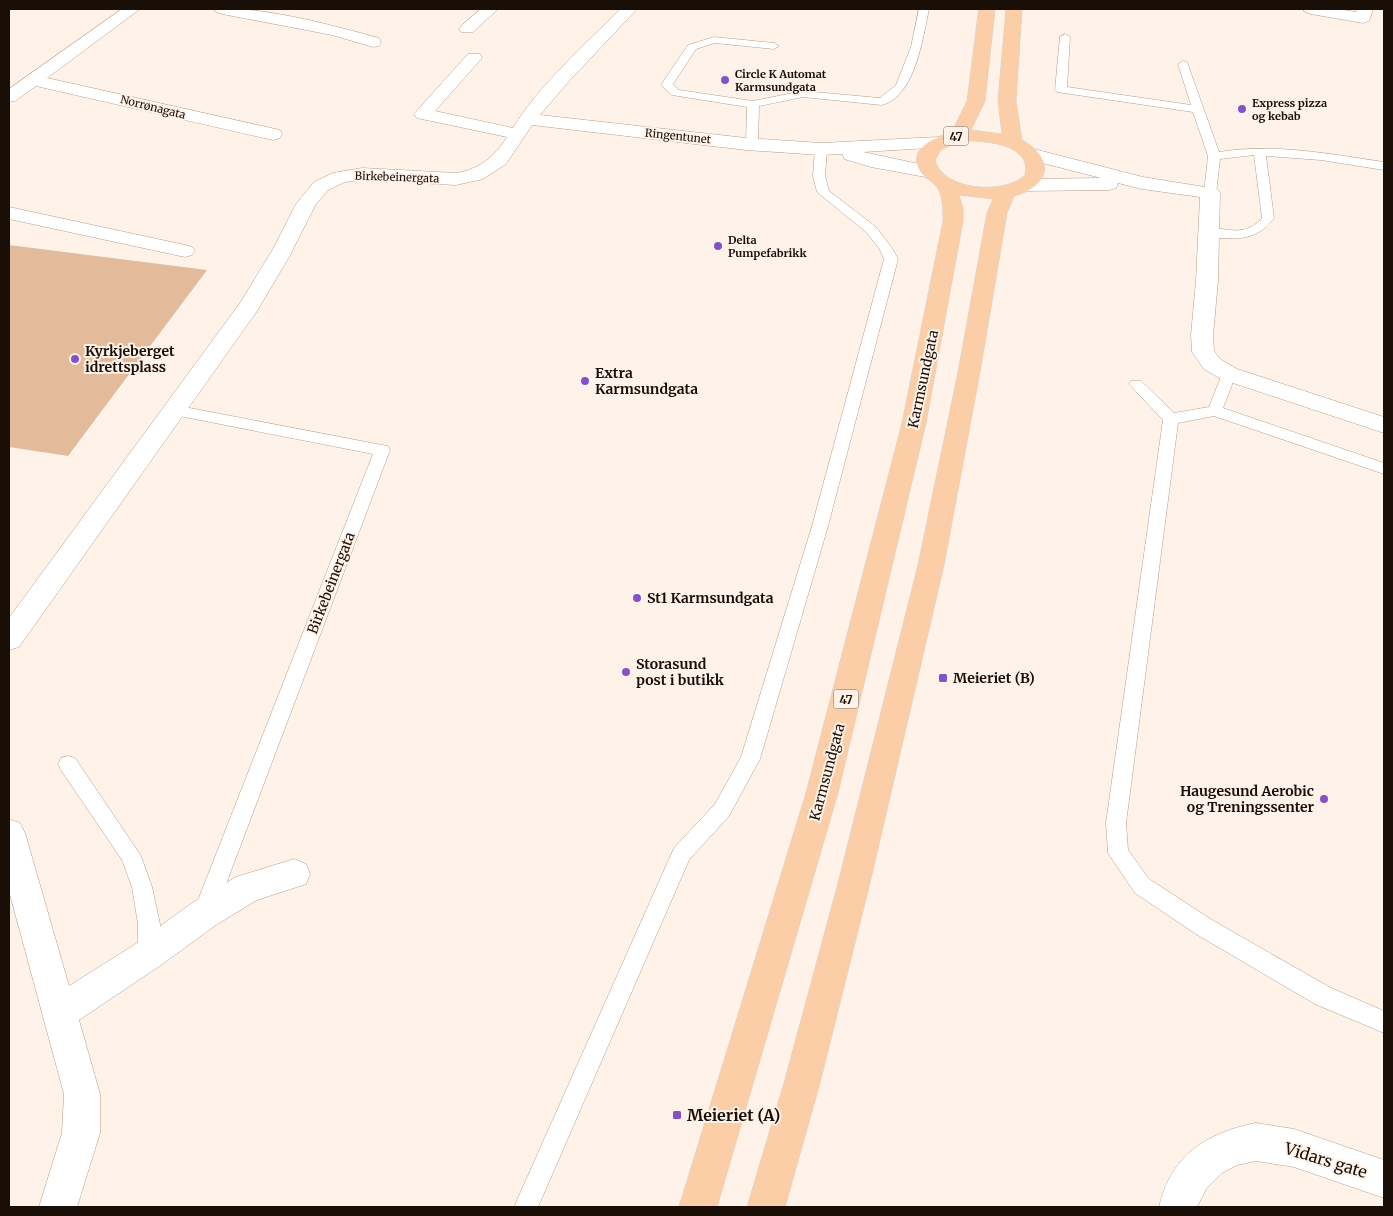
<svg xmlns="http://www.w3.org/2000/svg" width="1393" height="1216" viewBox="0 0 1393 1216" font-family="Merriweather,serif">
<rect width="100%" height="100%" fill="#fff3e9"/>
<polygon fill="#e3bb9a" points="9,245 207,270 68,456 9,447"/>
<g fill="none" stroke-linecap="round" stroke-linejoin="round">
<g stroke="#b89d86" stroke-width="1">
<g id="service">
<path d="M919,9H929C923,37 915,97 882,105L803,97L759,106L758,144L756,147H748L746,144L747,107L672,95L661,85L688,45L714,37L774,43L779,46L774,49L715,43L696,49L673,84L679,90L753,101L803,91L880,98L896,85L911,47Z"/>
<path d="M1065,34L1070,37L1067,87L1191,105L1178,64L1183,61L1187,62L1219,152C1274,143 1329,154 1384,162V170L1321,160L1266,156L1274,218C1257,242 1230,241 1203,235L1202,232C1213,219 1240,244 1262,218L1254,155L1220,159L1216,193L1210,197L1206,196L1204,193L1208,156L1193,112L1057,92L1055,90L1060,37Z"/>
<polygon points="821,145 827,149 825,176 829,191 876,227 892,248 898,259 828,526 760,759 729,816 689,860 538,1207 514,1207 674,848 715,804 741,757 812,526 884,259 879,248 866,232 817,192 813,176 815,149"/>
<polygon points="1229,369 1234,371 1236,374 1223,408 1384,463 1384,474 1214,416 1178,423 1126,823 1128,850 1149,879 1212,920 1331,988 1384,1011 1384,1033 1315,1004 1196,934 1135,893 1108,853 1106,823 1163,420 1129,384 1131,381 1141,381 1174,413 1209,407 1222,374 1224,371"/>
<polygon points="174,405 382,445 388,446 390,450 215,913 211,920 204,923 197,920 193,913 373,454 169,414 166,410 169,406"/>
<polygon points="68,756 75,758 141,856 152,887 160,924 160,954 157,961 149,964 141,961 138,954 138,924 132,887 122,860 61,770 58,764 61,758"/>
</g>
</g>
<g stroke="#b89d86" stroke-width="1">
<g id="minor">
<polygon points="122,9 140,9 47,78 280,130 282,134 280,138 273,140 36,86 15,101 9,102 9,89"/>
<path d="M214,9C263,6 331,25 379,38L381,42L379,46L373,47L332,35L222,14L216,12Z"/>
<polygon points="481,9 498,9 473,32 461,32 459,29 461,26"/>
<path d="M620,9H637L570,80L540,115L746,138L821,143L938,137L945,139L947,143L945,147L863,152L938,168L941,172L938,176L931,178L871,167L844,159L843,154L821,155L746,150L532,125L506,164L483,179L456,185L362,180L345,182L328,190L316,204L289,257L257,311L19,647L9,650V618L240,303L273,249L296,204L314,182L333,173L362,168L456,173C480,169 494,157 507,137L417,118L414,114L468,54H480L482,58L435,111L513,128C539,85 585,45 620,9Z"/>
<polygon points="1303,9 1338,9 1356,12 1357,9 1373,9 1369,21 1363,23 1311,14 1305,12"/>
<polygon points="1030,148 1143,177 1217,189 1220,193 1218,281 1213,335 1214,351 1220,359 1237,369 1384,417 1384,433 1221,379 1204,369 1192,352 1191,335 1196,281 1200,197 1142,189 1118,183 1116,188 1109,190 1026,191 1019,189 1016,185 1019,181 1026,179 1101,178 1023,158 1021,154 1023,150"/>
<polygon points="9,207 185,245 192,247 195,251 192,255 185,257 9,219"/>
<polygon points="9,819 20,823 25,833 69,986 137,943 192,903 236,877 294,859 306,864 310,874 306,884 257,900 216,925 161,965 79,1020 100,1094 100,1133 77,1207 39,1207 62,1133 64,1094 9,891"/>
<path d="M1256,1123L1294,1129L1384,1160V1198L1294,1167L1256,1161L1237,1165L1222,1173L1206,1189L1197,1207H1159C1171,1155 1206,1133 1256,1123Z"/>
</g>
</g>
<g stroke="#d6d4d2" stroke-width="1">
<path id="primary" d="M979,9H995L985,101L971,130L1002,134L998,101L1006,9H1022L1016,101L1022,140C1055,158 1051,186 1014,196L1007,213L980,372L944,565L869,887L820,1083L785,1207H747L784,1083L837,887L918,565L958,372L987,213L993,199L959,195L963,208V221L926,423L838,793L717,1207H679L806,793L902,423L943,221C943,211 943,195 937,187C931,180 922,177 918,167C910,147 937,137 952,132L967,101ZM960,141C981,140 1033,143 1025,175C1006,195 942,191 935,160L941,150Z"/>
</g>
<use href="#service" fill="#fff" fill-rule="evenodd"/>
<use href="#minor" fill="#fff" fill-rule="evenodd"/>
<use href="#primary" fill="#fbcea7" fill-rule="evenodd"/>
</g>
<g fill="#8551c9" stroke="#fff3e9" stroke-width="2">
<circle cx="725" cy="80" r="5"/>
<circle cx="1242" cy="109" r="5"/>
<circle cx="718" cy="246" r="5"/>
<circle cx="75" cy="359" r="5"/>
<circle cx="585" cy="381" r="5"/>
<circle cx="637" cy="598" r="5"/>
<circle cx="626" cy="672" r="5"/>
<rect x="938" y="673" width="10" height="10" rx="2.5"/>
<circle cx="1324" cy="799" r="5"/>
<rect x="672" y="1110" width="10" height="10" rx="2.5"/>
</g>
<g text-anchor="middle" dominant-baseline="central" stroke-width="4" stroke-linejoin="round" paint-order="stroke">
<g font-size="11" font-weight="bold" fill="#190f07" stroke="#fff3e9" text-anchor="start">
<text x="735" y="74">Circle K Automat<tspan x="735" dy="13">Karmsundgata</tspan></text>
<text x="1252" y="103">Express pizza<tspan x="1252" dy="13">og kebab</tspan></text>
<text x="728" y="240">Delta<tspan x="728" dy="13">Pumpefabrikk</tspan></text>
</g>
<g font-size="11" fill="#190f07" stroke="#fff3e9">
<text transform="translate(153 107) rotate(14)">Norrønagata</text>
<text transform="translate(678 136) rotate(6)">Ringentunet</text>
<text transform="translate(397 177) rotate(2)">Birkebeinergata</text>
</g>
<g fill="#fff3e9" stroke="#5e534b" stroke-width="1">
<rect x="943.5" y="126.5" width="25" height="19" rx="4"/>
<rect x="833.5" y="689.5" width="25" height="19" rx="4"/>
</g>
<g font-size="12" font-weight="bold" fill="#190f07">
<text x="956" y="136">47</text>
<text x="846" y="699">47</text>
</g>
<g font-size="14" font-weight="bold" fill="#190f07" stroke="#fff3e9" text-anchor="start">
<text x="85" y="351">Kyrkjeberget<tspan x="85" dy="16">idrettsplass</tspan></text>
<text x="595" y="373">Extra<tspan x="595" dy="16">Karmsundgata</tspan></text>
<text x="647" y="598">St1 Karmsundgata</text>
<text x="636" y="664">Storasund<tspan x="636" dy="16">post i butikk</tspan></text>
<text x="953" y="678">Meieriet (B)</text>
<text x="1314" y="791" text-anchor="end">Haugesund Aerobic<tspan x="1314" dy="16">og Treningssenter</tspan></text>
</g>
<g font-size="14" fill="#190f07" stroke="#fff3e9">
<text transform="translate(923 379) rotate(-78)">Karmsundgata</text>
<text transform="translate(331 583) rotate(-69)">Birkebeinergata</text>
<text transform="translate(827 772) rotate(-75)">Karmsundgata</text>
</g>
<g font-size="16" font-weight="bold" fill="#190f07" stroke="#fff3e9" text-anchor="start">
<text x="687" y="1115">Meieriet (A)</text>
</g>
<g font-size="16" fill="#190f07" stroke="#fff3e9">
<text transform="translate(1326 1160) rotate(17)">Vidars gate</text>
</g>
</g>
<rect width="1393" height="1216" fill="none" stroke="#190f07" stroke-width="20"/>
</svg>
